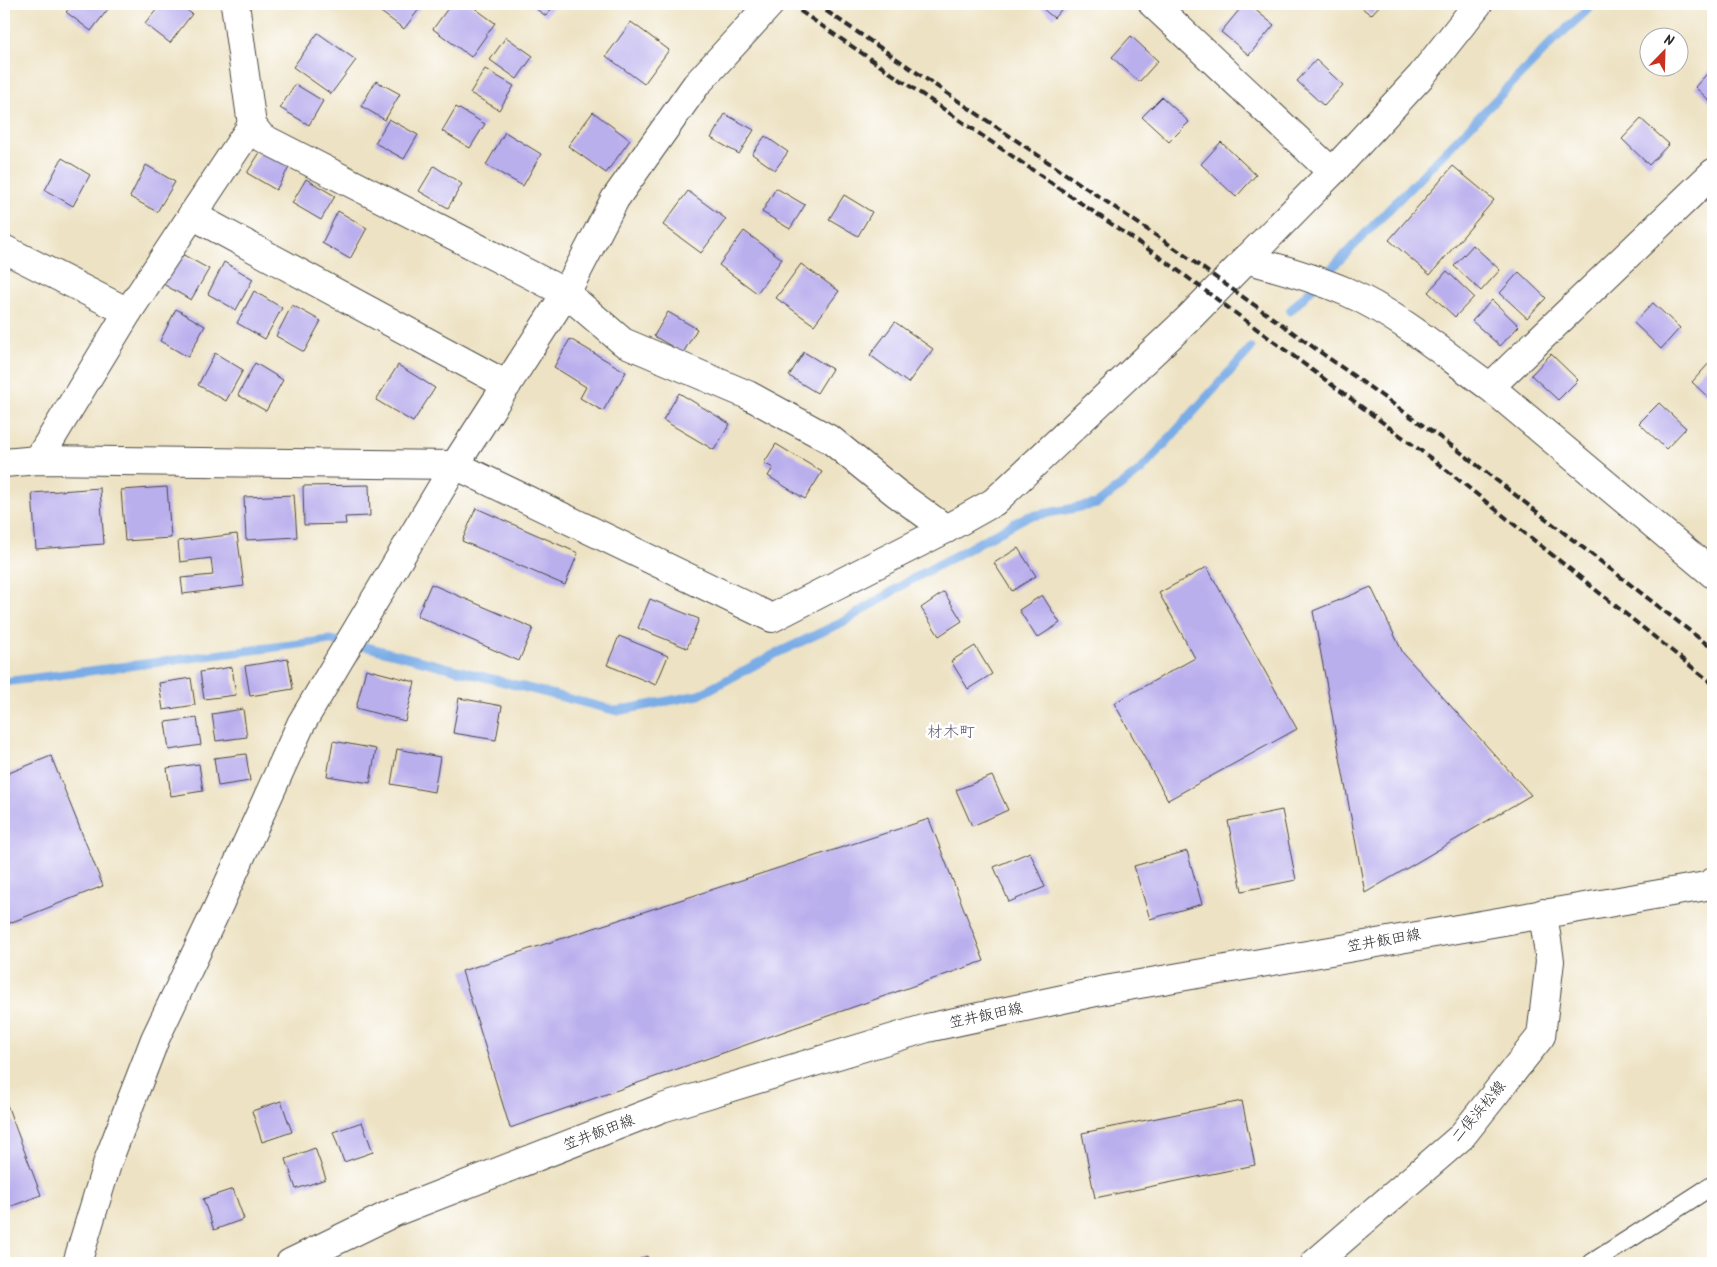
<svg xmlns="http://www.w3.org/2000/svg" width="1717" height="1267" viewBox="0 0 1717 1267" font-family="Kalam,'Klee One',sans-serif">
<rect width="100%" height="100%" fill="#fff"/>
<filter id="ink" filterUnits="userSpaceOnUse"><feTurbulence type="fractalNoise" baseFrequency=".02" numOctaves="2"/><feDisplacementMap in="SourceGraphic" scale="10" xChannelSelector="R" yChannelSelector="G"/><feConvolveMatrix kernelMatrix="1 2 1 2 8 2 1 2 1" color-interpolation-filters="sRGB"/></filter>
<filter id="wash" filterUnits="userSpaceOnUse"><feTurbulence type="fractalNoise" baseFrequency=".0096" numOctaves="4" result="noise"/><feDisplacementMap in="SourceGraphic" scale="20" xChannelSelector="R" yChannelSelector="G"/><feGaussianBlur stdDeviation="1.12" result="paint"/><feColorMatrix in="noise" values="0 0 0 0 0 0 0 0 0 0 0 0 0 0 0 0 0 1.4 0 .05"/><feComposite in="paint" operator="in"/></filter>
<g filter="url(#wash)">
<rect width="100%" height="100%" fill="#ede2c3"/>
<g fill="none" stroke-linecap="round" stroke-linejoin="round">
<g stroke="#7aace6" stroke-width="9">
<polyline points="1290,311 1555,39 1594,4"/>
<polyline points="4,682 330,640 367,647 617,711 699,695 775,654 845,621 909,581 1026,517 1097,504 1141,470 1251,348"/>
</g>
</g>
<g id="blocks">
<g fill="#baafed">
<polygon points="73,4 112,4 91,31 66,12"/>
<polygon points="161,4 179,4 192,14 170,43 145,24"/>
<polygon points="370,4 423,4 404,29"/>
<polygon points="451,4 469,4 495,23 471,57 433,29"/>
<polygon points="529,4 555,4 546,16"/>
<polygon points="1037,4 1066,4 1054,18"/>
<polygon points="1244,4 1248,4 1274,25 1249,55 1221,32"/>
<polygon points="1357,4 1381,4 1371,15"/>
<polygon points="631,22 669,50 644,84 606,56"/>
<polygon points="318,33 356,60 331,94 293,67"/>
<polygon points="1131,36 1158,61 1139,82 1112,57"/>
<polygon points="506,37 533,56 517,79 490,60"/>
<polygon points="1316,60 1343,85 1324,106 1297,81"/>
<polygon points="1713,67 1713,104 1695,87"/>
<polygon points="485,69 514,86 499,110 470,93"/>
<polygon points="376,81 400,94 385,120 361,106"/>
<polygon points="295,84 323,101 309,125 280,108"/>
<polygon points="1162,97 1189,122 1169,142 1142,117"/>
<polygon points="456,107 485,124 470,148 442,131"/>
<polygon points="593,112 630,140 606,173 568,146"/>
<polygon points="725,114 754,130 739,154 711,138"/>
<polygon points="389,119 418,135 404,159 375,143"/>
<polygon points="1641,119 1669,144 1649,165 1622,139"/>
<polygon points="505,132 541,154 523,186 486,165"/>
<polygon points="765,136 788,152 775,170 752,154"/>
<polygon points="1221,142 1256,175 1236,197 1201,164"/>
<polygon points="262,149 290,166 276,190 247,173"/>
<polygon points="62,158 90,175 73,206 45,190"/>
<polygon points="146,165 175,182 157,212 130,197"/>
<polygon points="434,166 462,184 448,208 419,191"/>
<polygon points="1453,166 1494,200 1430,275 1389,240"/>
<polygon points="306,179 335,196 321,220 292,203"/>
<polygon points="776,188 805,205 790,229 762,212"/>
<polygon points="688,191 726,219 701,253 663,225"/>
<polygon points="844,195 872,212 858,236 829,219"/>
<polygon points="338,211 367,228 350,259 322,243"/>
<polygon points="744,231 782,259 757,293 719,265"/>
<polygon points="1473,245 1500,270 1481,291 1454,266"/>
<polygon points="180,253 209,269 191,300 163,284"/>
<polygon points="224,262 253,279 236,310 208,294"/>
<polygon points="801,264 839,291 814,325 776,298"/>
<polygon points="1447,271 1474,297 1455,317 1428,292"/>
<polygon points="1519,272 1546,298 1527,318 1500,293"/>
<polygon points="254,291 282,308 265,339 237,323"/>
<polygon points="1492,300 1519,326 1500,346 1472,321"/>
<polygon points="1653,303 1680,328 1661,349 1634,323"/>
<polygon points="292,305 321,321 304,352 276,336"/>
<polygon points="176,309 205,326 188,357 160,341"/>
<polygon points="668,312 697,329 683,353 654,336"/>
<polygon points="895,322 933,349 908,383 870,355"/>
<polygon points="570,339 626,372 603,411 580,398 586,387 554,367"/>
<polygon points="804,352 832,369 817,393 789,376"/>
<polygon points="215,353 243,370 226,401 198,385"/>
<polygon points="1551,354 1578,380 1558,400 1531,375"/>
<polygon points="1711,361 1713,363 1713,402 1692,382"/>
<polygon points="255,363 283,380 266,411 238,395"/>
<polygon points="398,365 435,388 413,422 376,400"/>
<polygon points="679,393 730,424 714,450 663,420"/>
<polygon points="1659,403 1686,428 1666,449 1639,423"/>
<polygon points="776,444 822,472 805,499 768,476 773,468 764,463"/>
<polygon points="369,485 370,516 345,517 346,524 304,525 303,486"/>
<polygon points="167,487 171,538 125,541 121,490"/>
<polygon points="100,488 104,544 36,549 32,493"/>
<polygon points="294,495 297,537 246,540 244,497"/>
<polygon points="476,508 578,553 565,585 462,541"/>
<polygon points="237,534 244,586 183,594 181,578 213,575 211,558 180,562 178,541"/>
<polygon points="1018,548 1036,576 1012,591 994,563"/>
<polygon points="1207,567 1297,729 1168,800 1114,703 1195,658 1159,593"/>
<polygon points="431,584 533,628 519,661 417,616"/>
<polygon points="1371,587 1403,653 1531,795 1365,893 1313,611"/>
<polygon points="944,592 962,621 939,636 921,608"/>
<polygon points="1042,595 1060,623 1037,638 1019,610"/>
<polygon points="650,599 699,619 687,648 638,628"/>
<polygon points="619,636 668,656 656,685 607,665"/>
<polygon points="975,646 992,674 968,689 951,661"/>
<polygon points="288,659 293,689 250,696 245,666"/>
<polygon points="232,667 236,695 204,699 200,672"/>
<polygon points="366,669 415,682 405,721 356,708"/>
<polygon points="191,678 195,705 163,710 159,683"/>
<polygon points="459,698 502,706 496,740 453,733"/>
<polygon points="243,709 247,737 216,741 212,714"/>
<polygon points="197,718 201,745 169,750 165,722"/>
<polygon points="333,741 376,749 370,783 327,776"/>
<polygon points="397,749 440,757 434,792 391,784"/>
<polygon points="246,754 250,781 218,786 214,758"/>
<polygon points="51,756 103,886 7,924 4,916 4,775"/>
<polygon points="199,764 203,791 171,796 167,768"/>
<polygon points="992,776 1008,810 972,826 956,790"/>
<polygon points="1282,810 1296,880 1242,891 1228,821"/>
<polygon points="929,819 984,961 510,1128 462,971"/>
<polygon points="1187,851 1202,904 1150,919 1134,866"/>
<polygon points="1030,852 1045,887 1009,902 994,867"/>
<polygon points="4,1097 41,1195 4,1209"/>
<polygon points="281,1101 292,1132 262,1142 252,1111"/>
<polygon points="1242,1101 1255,1165 1095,1198 1082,1133"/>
<polygon points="362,1122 373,1152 344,1162 333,1132"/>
<polygon points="315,1148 326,1179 296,1189 286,1159"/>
<polygon points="233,1189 244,1219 214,1230 203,1199"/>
<polygon points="647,1256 650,1263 631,1263"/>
</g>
</g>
</g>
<g filter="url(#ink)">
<use href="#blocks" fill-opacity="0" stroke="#484642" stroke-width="1"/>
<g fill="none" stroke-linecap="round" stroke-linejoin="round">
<g stroke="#484642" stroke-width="20">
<polyline id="service" points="1592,1263 1713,1185"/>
</g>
<g stroke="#484642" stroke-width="30">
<g id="minor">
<polyline points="235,4 252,125 261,137 566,293 623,342 748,395 831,440 896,493 946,529"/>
<polyline points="1153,4 1332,172"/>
<polyline points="192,215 507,385"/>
<polyline points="4,249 128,312"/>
<path d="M1245,259C1280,268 1314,278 1347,292C1399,315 1444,354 1490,387L1713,173"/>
<polyline points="1490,387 1713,574"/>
<polyline points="38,460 128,312 252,125"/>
<polyline points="4,463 38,460 455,465 772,618 946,529 994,502 1187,320 1332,172 1421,76 1478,4"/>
<polyline points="77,1263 108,1161 155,1039 217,909 301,724 455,465 566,293 615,199 696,85 770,4"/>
</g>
</g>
<g stroke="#484642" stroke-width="30">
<g id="secondary">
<polyline points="290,1263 395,1212 662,1108 927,1028 1105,990 1706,886 1713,882"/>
<polyline points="1315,1263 1461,1137 1541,1036 1550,961 1543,913"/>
</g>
</g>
<use href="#service" stroke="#fff" stroke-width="18"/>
<use href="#minor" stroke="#fff" stroke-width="28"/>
<use href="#secondary" stroke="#fff" stroke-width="28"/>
<g stroke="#2b2b2b" stroke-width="4" stroke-dasharray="8 4" stroke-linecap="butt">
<polyline points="790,4 1164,260 1444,468 1713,684"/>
<polyline points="816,4 1173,247 1459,451 1713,649"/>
</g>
</g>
</g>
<g text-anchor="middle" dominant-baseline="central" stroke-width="5" stroke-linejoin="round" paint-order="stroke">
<g font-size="15" fill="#2b2b2b" stroke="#fff">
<text transform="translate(1384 941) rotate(-10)">笠井飯田線</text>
<text transform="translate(986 1016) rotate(-12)">笠井飯田線</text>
<text transform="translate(1479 1112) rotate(-50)">二俣浜松線</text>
<text transform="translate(599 1133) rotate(-21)">笠井飯田線</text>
</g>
<g font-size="16" fill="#5d596f" stroke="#fff">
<text x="951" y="732">材木町</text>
</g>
</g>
<rect width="1717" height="1267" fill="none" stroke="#fff" stroke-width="20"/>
<g transform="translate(1664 52) rotate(23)"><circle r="24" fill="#ffffff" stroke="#aaaaaa"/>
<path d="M0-4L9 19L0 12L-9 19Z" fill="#c8321e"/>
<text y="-8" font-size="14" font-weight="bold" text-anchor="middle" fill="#2b2b2b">N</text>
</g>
</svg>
